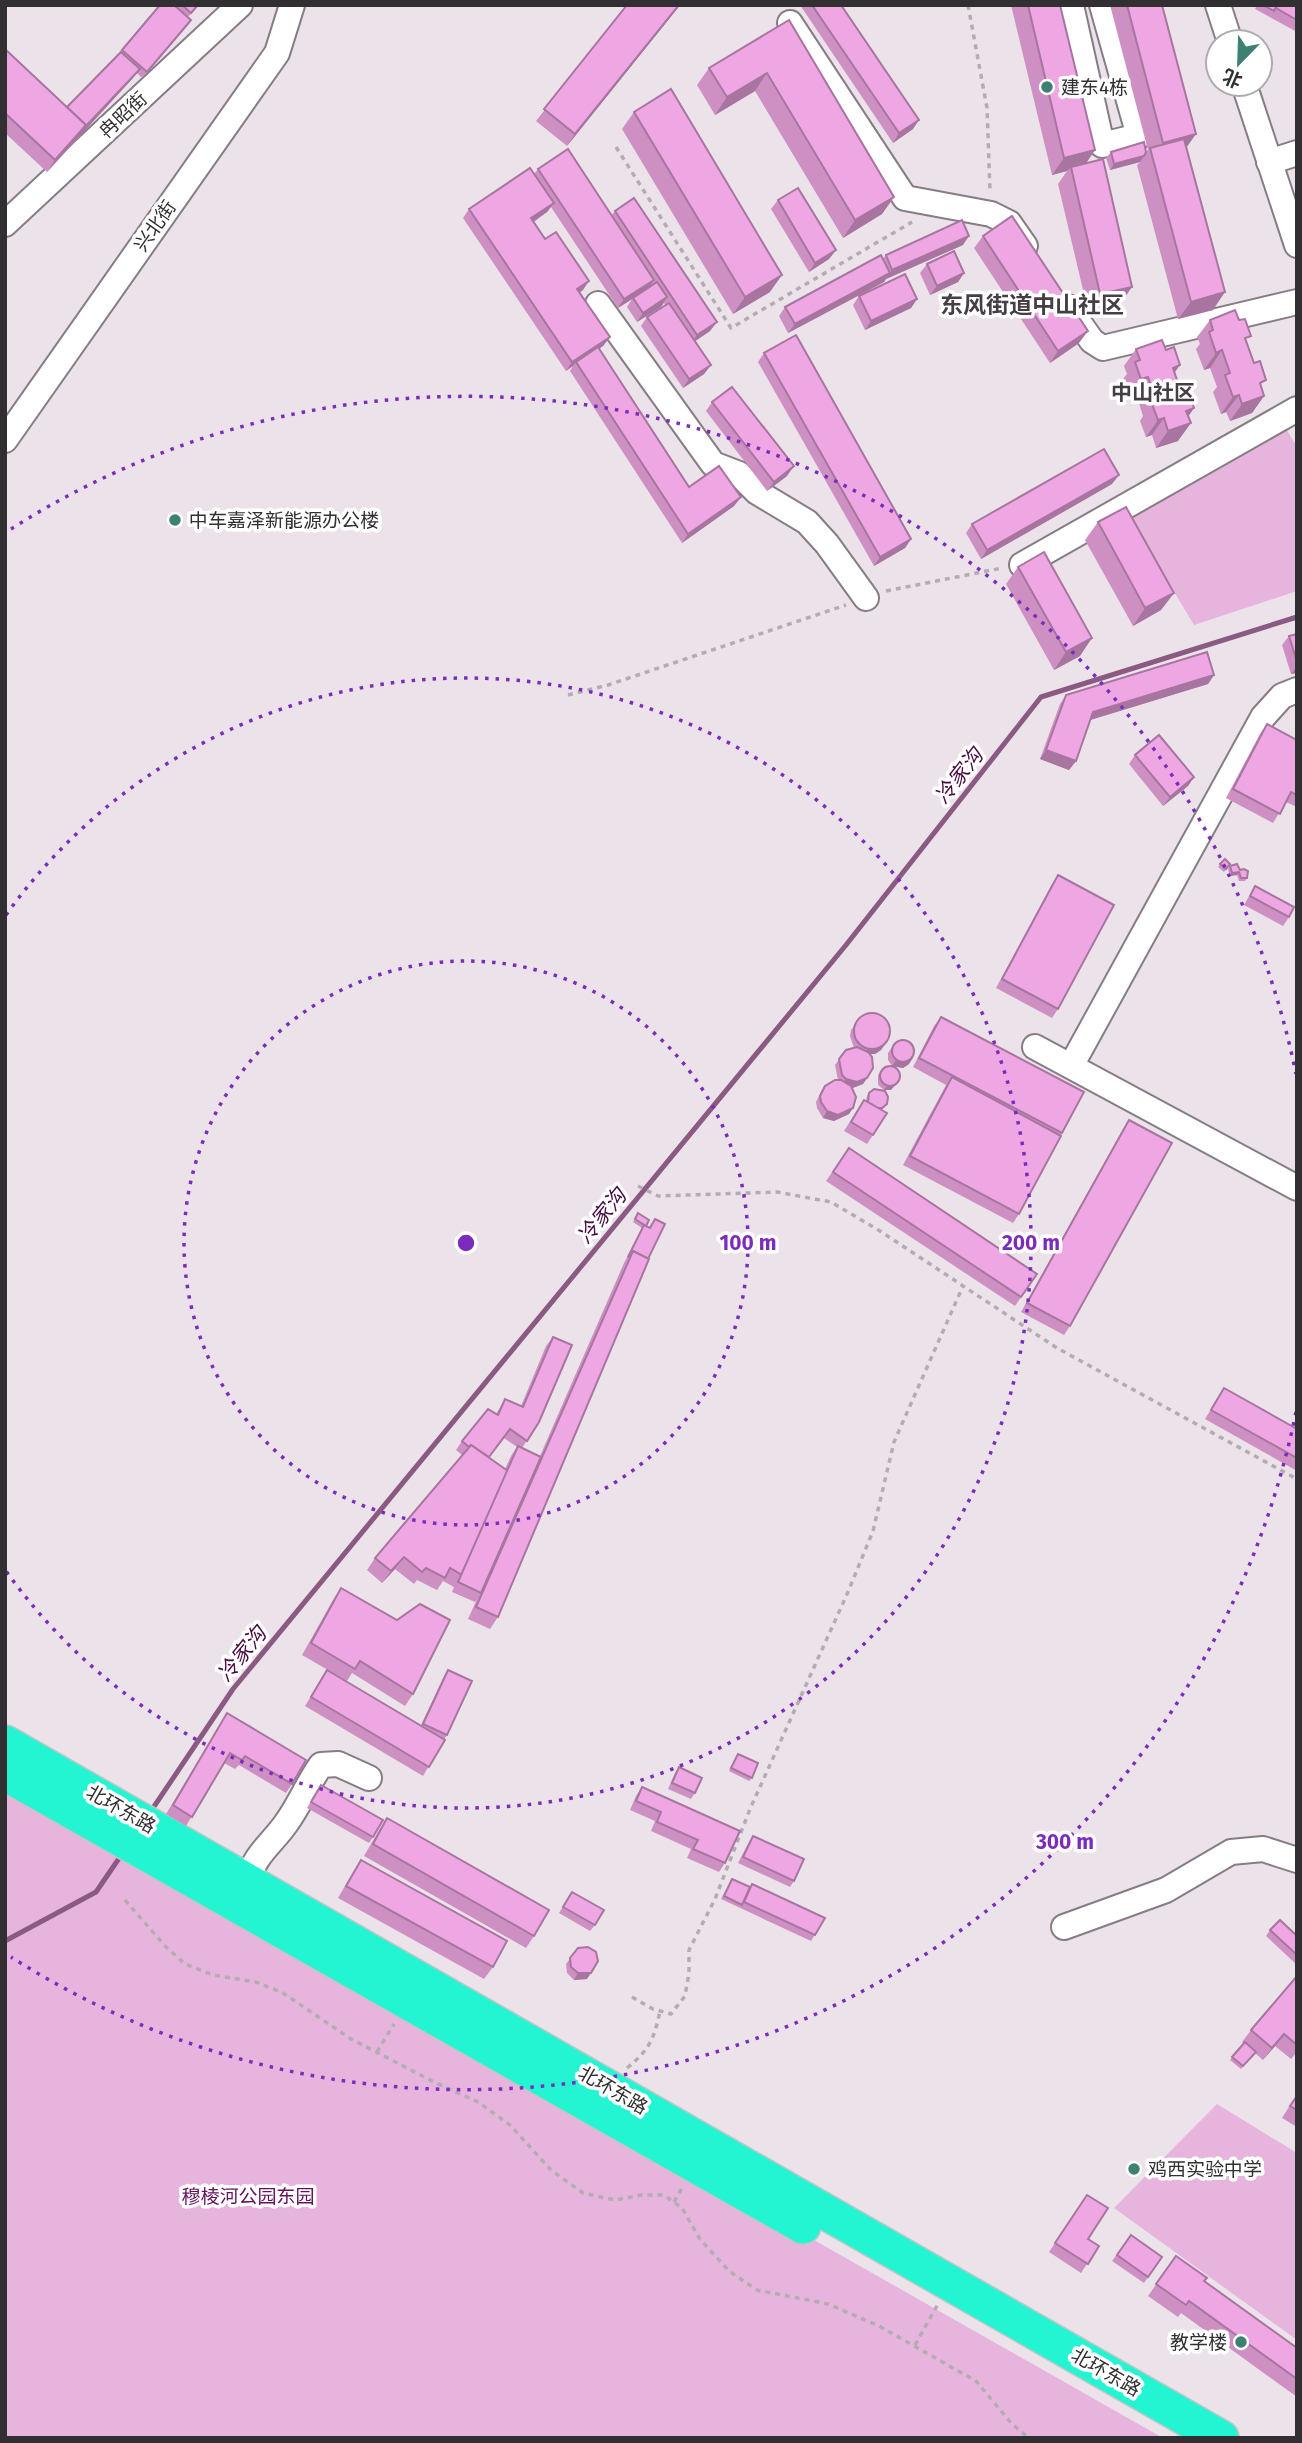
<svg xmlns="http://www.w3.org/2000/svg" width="1302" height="2443" viewBox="0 0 1302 2443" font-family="'Fira Sans','Noto Sans SC',sans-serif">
<rect width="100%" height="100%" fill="#ece3ea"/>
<g fill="#e6b4dd">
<polygon points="1285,427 1297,447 1297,591 1194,625 1127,513"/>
<polygon points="5,1781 1163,2438 5,2438"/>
<polygon points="1217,2104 1297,2153 1297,2340 1114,2208"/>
</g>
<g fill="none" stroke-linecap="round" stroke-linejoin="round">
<g stroke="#8b5a83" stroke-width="5">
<polyline points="149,1814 233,1689 846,945 1041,697 1297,617"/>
<polyline points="5,1941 96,1892 122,1854"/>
</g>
<g stroke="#867d84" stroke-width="28">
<g id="minor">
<polyline points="1071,5 1102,145 1139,136 1102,5"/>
<polyline points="1218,5 1230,42"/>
<polyline points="790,23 905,198 991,214 1009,223 1025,246"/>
<polyline points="1244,84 1297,245"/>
<polyline points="1269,162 1297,153"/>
<polyline points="5,224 240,5"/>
<polyline points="598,304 713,464 739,474 757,492 807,522 827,544 866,598"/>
<polyline points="1068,307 1092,341 1103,348 1297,302"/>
<polyline points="5,440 277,53 292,5"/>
<polyline points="1022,565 1297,409"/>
<polyline points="1035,1047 1297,1188"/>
<polyline points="1071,1066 1263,717 1282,696 1297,690"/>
<path d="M248,1882C253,1855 273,1843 287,1822C300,1804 308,1783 321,1765L338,1764L369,1778"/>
<polyline points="1064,1927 1166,1890 1231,1852 1263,1849 1297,1860"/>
</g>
</g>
<g stroke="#c6c5c6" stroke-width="38">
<g id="highway">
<polyline points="5,1743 1221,2438"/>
<polyline points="5,1773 803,2226"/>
</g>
</g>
<g stroke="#b3acb2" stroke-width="3.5" stroke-dasharray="5 5" stroke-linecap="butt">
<polyline points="968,5 987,108 990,191"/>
<polyline points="616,147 731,328 912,222"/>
<polyline points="886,591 1002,568"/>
<polyline points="568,695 608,685 846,605"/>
<polyline points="638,1186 658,1196 777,1192 831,1202 880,1231 1057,1348 1297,1479"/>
<polyline points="125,1900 165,1946 185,1964 213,1975 256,1982 283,1993 351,2039 436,2083 478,2102 510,2125 551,2170 583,2193 615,2200 642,2195 664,2195 682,2208 700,2239 729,2271 757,2290 828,2304 879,2326 976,2381 1012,2424 1029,2438"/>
<polyline points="632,1997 653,2009 671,2014 685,1996 689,1973 689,1950 715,1899 750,1809 848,1592 873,1531 894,1442 963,1286"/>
<polyline points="377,2052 394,2024"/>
<path d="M627,2068C650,2049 654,2039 660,2011"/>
<polyline points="674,2202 683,2186"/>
<polyline points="915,2345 938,2304"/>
</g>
<use href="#minor" stroke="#fff" stroke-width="24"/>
<use href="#highway" stroke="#23f5d2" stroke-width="35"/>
</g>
<g fill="#ce90c3" fill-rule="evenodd">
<polygon points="160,5 199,5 188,17 187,26 142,78 137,73 47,172 5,133 5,49 67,107 121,52"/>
<polygon points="627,5 680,5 567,146 536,121"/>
<polygon points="800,5 841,5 913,129 893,143"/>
<polygon points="1011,5 1060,5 1086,163 1120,304 1088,311 1058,184 1067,171 1052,175"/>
<polygon points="1110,5 1162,5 1213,310 1178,319 1137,165 1140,162 1110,170 1106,158 1111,152 1146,152 1148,150"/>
<polygon points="1257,5 1297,5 1297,32 1255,9"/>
<polygon points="789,20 894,197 882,214 843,238 755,91 715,115 697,85 709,68"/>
<polygon points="634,112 770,292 733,314 622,129"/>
<polygon points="538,169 611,216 615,211 710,331 695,341 711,365 704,374 683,388 641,326 647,317 665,305 664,303 661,307 637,322 627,307 632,299 618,308 551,207 547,212 534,222 583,290 580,292 610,337 603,346 599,349 689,487 741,497 734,506 682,543 570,371 573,366 566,371 463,218 469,209 534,174"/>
<polygon points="778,200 836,250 829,259 809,272 771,209"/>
<polygon points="983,236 1079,343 1050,363 974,248"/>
<polygon points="963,245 886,279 884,282 788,333 779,316 785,307 883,259 886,255"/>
<polygon points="927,264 964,273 958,282 930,295 920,273"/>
<polygon points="859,296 917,299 911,308 865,330 853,305"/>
<polygon points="1210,320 1246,343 1264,396 1252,413 1230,421 1226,412 1221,414 1213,392 1217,387 1210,368 1204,370 1196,349 1200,344 1197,337"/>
<polygon points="1136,349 1175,373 1182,395 1194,408 1188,417 1178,441 1156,448 1152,435 1146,437 1140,421 1143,416 1136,394 1129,396 1123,379 1127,374 1124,366"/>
<polygon points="764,353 911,539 905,548 874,566 758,362"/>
<polygon points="712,402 787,476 767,491 706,411"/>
<polygon points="1112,484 981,559 966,533 972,524"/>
<polygon points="1098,522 1174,593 1161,610 1133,626 1085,540"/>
<polygon points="1018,567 1080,656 1054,670 1006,584"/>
<polygon points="1297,634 1297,673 1291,674 1282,645 1289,636"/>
<polygon points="1214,675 1208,684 1090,720 1076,761 1069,770 1040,759 1060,704 1066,695"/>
<polygon points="1267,724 1297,740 1297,807 1286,802 1273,823 1226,798 1260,734"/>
<polygon points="1135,755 1194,777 1188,786 1163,806 1129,764"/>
<polygon points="1225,859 1228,867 1224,872 1218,867"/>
<polygon points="1230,866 1240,870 1247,878 1245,881 1239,881 1237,875 1230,876 1228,869"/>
<polygon points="1058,875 1058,1009 1052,1018 996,988 1052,884"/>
<polygon points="1255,886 1289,917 1283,926 1244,905"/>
<polygon points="863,1015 888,1040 881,1050 875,1054 870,1054 867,1078 863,1084 852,1088 853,1108 849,1114 834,1121 823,1118 817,1108 816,1102 821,1092 825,1086 838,1080 835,1065 846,1050 854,1048 850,1036 851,1030"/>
<polygon points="941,1017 1084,1092 1019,1214 1013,1223 903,1165 946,1085 913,1067 934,1026"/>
<polygon points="892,1047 909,1064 903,1068 892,1066 888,1060 888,1053"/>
<polygon points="884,1067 891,1090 884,1090 878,1085 878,1075"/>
<polygon points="869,1093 885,1107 881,1110 873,1135 867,1144 844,1131 864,1100 866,1101 867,1096"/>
<polygon points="1129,1120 1070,1326 1064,1335 1021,1312 1123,1129"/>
<polygon points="849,1148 1037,1274 1015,1306 826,1181"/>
<path d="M638,1213L646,1226L649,1227L655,1219L648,1259L498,1617L490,1629L468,1619L477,1599L475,1602L452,1592L454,1587L443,1581L437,1590L417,1580L414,1584L395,1569L382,1583L367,1570L375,1558L462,1455L456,1450L462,1441L496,1414L505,1399L521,1406L546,1346L553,1337L539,1422L522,1448L540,1456L624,1263L642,1228L633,1222ZM504,1438L517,1447L511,1456L505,1469L489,1457Z"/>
<polygon points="1224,1388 1297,1429 1297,1471 1205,1419"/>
<polygon points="341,1588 397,1620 413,1694 405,1706 352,1673 347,1681 302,1655 333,1600"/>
<polygon points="327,1670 421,1725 444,1676 448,1670 447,1735 423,1776 305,1706"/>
<polygon points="227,1713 292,1784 286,1793 239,1765 235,1769 224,1763 186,1826 166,1814"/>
<polygon points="738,1754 752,1778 749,1781 729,1771"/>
<polygon points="679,1767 695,1793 691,1799 668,1789 675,1773"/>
<polygon points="321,1785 373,1837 369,1843 307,1808"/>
<polygon points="642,1787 725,1863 719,1872 687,1858 691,1849 651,1831 655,1821 630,1810 636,1796"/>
<polygon points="387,1818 534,1936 526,1948 364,1856 379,1830"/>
<polygon points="753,1836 794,1881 790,1887 738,1863 749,1842"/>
<polygon points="361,1860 493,1967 484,1979 338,1898 353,1872"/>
<polygon points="732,1879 750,1887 752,1884 825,1918 811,1941 721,1899"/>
<polygon points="572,1892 595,1925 590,1931 559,1913"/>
<polygon points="1270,1930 1297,1936 1297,1965 1266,1936"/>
<polygon points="578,1948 587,1979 574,1980 567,1973 566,1964"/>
<polygon points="1297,1976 1297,2052 1291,2059 1275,2046 1263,2060 1255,2053 1241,2069 1230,2060 1244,2043 1242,2042 1251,2030"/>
<polygon points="1297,2094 1297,2127 1282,2118"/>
<polygon points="1087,2195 1088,2239 1099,2246 1081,2273 1049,2252"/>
<polygon points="1131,2235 1162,2257 1144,2283 1112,2261"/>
<polygon points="1176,2256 1204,2281 1297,2348 1297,2397 1181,2313 1178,2317 1148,2296"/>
</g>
<g fill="#a7759f">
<polygon points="679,5 680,5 567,146 575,134"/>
<polygon points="140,69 133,78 47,172 55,160 86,125"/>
<polygon points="767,73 755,91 715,115 727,97"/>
<polygon points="919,120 913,129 893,143 899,133"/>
<polygon points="1196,134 1184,151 1152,158 1163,143"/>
<polygon points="1095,150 1083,168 1071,167 1067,171 1052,175 1064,158"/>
<polygon points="1144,156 1140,162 1110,170 1114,164"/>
<polygon points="894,197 882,214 843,238 855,220"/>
<polygon points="554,203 547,212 525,227 531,218"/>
<polygon points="969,236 963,245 886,279 892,270"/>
<polygon points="836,250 829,259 809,272 815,263"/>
<polygon points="890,273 884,282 788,333 795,324"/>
<polygon points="964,273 958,282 930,295 937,286"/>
<polygon points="782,275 770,292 733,314 745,297"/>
<polygon points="654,280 648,289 618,308 624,299"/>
<polygon points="589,281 583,290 571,298 577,289"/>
<polygon points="1132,287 1120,304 1088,311 1100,294"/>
<polygon points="1225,292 1213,310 1178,319 1191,302"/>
<polygon points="667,297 661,307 637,322 643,313"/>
<polygon points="917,299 911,308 865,330 871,321"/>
<polygon points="717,322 710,331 691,344 697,335"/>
<polygon points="1088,331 1079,343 1050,363 1058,351"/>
<polygon points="610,337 603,346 577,364 576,362 573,366 566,371 572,362"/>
<polygon points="1222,350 1210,368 1204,370 1216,353"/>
<polygon points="711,365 704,374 683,388 689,379"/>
<polygon points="1180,365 1168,382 1173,368"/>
<polygon points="1148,377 1136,394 1129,396 1141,379"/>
<polygon points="1239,395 1226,412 1221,414 1233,397"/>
<polygon points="1264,396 1252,413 1230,421 1242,404"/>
<polygon points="1194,408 1182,425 1186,411"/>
<polygon points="1164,418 1152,435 1146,437 1158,420"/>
<polygon points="1191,423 1178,441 1156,448 1168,431"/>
<polygon points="794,466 787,476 767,491 774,482"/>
<polygon points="1119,475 1112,484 981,559 987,550"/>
<polygon points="741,497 734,506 682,543 688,534"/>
<polygon points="911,539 905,548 874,566 880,557"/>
<polygon points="1174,593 1161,610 1133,626 1145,608"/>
<polygon points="1092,638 1080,656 1054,670 1066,652"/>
<polygon points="1297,667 1297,673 1291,674"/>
<polygon points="1214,675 1208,684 1087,721 1093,712"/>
<polygon points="1046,750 1076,761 1069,770 1040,759"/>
<polygon points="1194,777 1188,786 1163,806 1170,797"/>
<polygon points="1239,872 1237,875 1230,876 1232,873"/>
<polygon points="885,1044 881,1050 875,1054 864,1054 868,1048"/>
<polygon points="913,1058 909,1064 903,1068 892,1066 896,1060"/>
<polygon points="867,1078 863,1084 853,1088 842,1085 846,1079"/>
<polygon points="898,1082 891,1090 884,1090 886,1087"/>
<polygon points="853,1108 849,1114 834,1121 823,1118 827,1111"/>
<polygon points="404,1557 395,1569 382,1583 391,1571"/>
<polygon points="578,1973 591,1973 587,1979 574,1980"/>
<polygon points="1284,2034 1275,2046 1263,2060 1272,2048"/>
</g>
<g fill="#efa7e3" stroke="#a7759f" stroke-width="2">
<polygon points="160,5 174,5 191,20 147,72 122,50"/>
<polygon points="182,5 198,5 191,13"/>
<polygon points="627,5 679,5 575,134 544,109"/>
<polygon points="812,5 841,5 919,120 899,133"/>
<polygon points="1028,5 1060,5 1095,150 1064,158"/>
<polygon points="1127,5 1162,5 1196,134 1163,143"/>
<polygon points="1263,5 1277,5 1274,11"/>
<polygon points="1278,5 1297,5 1297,20 1276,8"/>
<polygon points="789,20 894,197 855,220 767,73 727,97 709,68"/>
<polygon points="5,49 86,125 55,160 5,113"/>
<polygon points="121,52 140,69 84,128 86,125 67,107"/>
<polygon points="671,89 782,275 745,297 634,112"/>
<polygon points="1184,139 1225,292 1191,302 1150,148"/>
<polygon points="1144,142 1146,152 1144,156 1114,164 1111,152"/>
<polygon points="568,149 654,280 624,299 538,169"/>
<polygon points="1103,159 1132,287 1100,294 1071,167"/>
<polygon points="530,168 554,203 531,218 545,239 556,232 589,281 577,289 610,337 572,362 469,209"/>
<polygon points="798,188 836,250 815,263 778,200"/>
<polygon points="634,198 717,322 697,335 615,211"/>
<polygon points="1012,216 1088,331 1058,351 983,236"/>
<polygon points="962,220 969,236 892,270 886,255"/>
<polygon points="954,251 964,273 937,286 927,264"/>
<polygon points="881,255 890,273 795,324 785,307"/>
<polygon points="905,274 917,299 871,321 859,296"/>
<polygon points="657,282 667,297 643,313 633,298"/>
<polygon points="669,303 711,365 689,379 647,317"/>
<polygon points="1235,310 1239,320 1245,319 1251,336 1245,338 1254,363 1260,361 1266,380 1260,383 1264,396 1242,404 1239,395 1233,397 1225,375 1230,373 1222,350 1216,353 1209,332 1213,330 1210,320"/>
<polygon points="796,335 911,539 880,557 764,353"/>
<polygon points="1162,340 1166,350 1174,347 1180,365 1173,368 1182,395 1189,393 1194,408 1186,411 1191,423 1168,431 1164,418 1158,420 1152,404 1157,402 1148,377 1141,379 1135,362 1140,360 1136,349"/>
<polygon points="598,347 689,487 719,466 741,497 688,534 576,362"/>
<polygon points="732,387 794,466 774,482 712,402"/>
<polygon points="1104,449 1119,475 987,550 972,524"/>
<polygon points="1126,507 1174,593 1145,608 1098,522"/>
<polygon points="1044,552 1092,638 1066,652 1018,567"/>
<polygon points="1297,634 1297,662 1289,636"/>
<polygon points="1207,652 1214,675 1093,712 1076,761 1046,750 1066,695"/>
<polygon points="1267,724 1297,740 1297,795 1291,792 1280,814 1233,789"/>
<polygon points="1159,735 1194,777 1170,797 1135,755"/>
<polygon points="1225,859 1230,864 1226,869 1220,864"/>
<polygon points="1237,864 1240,870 1244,869 1248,871 1247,878 1241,878 1239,872 1232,873 1230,866"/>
<polygon points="1058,875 1114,905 1058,1009 1002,979"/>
<polygon points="1255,886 1294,907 1289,917 1250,896"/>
<circle cx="872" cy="1031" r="18"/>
<polygon points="941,1017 1084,1092 1062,1133 919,1058"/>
<circle cx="903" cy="1051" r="11"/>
<polygon points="857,1047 868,1052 872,1057 873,1068 867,1078 857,1082 846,1079 842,1075 839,1059 846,1050"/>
<circle cx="890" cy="1076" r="10"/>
<polygon points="952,1077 1061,1136 1019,1214 910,1156"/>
<polygon points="835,1080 841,1080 851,1086 856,1097 853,1108 838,1115 827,1111 821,1102 820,1096 825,1086"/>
<polygon points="874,1089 885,1091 888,1097 887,1104 882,1108 878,1108 868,1102 869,1093"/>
<polygon points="864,1100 887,1113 873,1135 851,1122"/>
<polygon points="1129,1120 1172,1143 1070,1326 1027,1303"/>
<polygon points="849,1148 1037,1274 1021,1297 833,1172"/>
<polygon points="638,1213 649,1220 646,1226 635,1219"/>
<polygon points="655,1219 665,1224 648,1259 633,1251 628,1257 644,1225 650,1228"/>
<polygon points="633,1251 649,1259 498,1617 476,1607"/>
<polygon points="553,1337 572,1345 539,1422 527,1441 510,1429 489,1457 471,1445 469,1447 462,1441 488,1409 498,1415 505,1399 523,1407"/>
<polygon points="1224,1388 1297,1429 1297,1458 1211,1410"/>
<polygon points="471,1445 508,1471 462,1575 450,1568 445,1578 426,1568 422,1572 404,1557 391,1571 375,1558"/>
<polygon points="518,1446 541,1457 481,1593 458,1582"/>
<polygon points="341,1588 397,1620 420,1604 450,1620 413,1694 360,1661 355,1669 311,1643"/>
<polygon points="327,1670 445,1740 429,1767 311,1697"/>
<polygon points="448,1670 472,1681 447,1735 423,1724"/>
<polygon points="227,1713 306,1760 292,1784 245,1756 242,1760 230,1753 192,1817 173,1805"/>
<polygon points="738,1754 758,1763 752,1778 731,1768"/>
<polygon points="679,1767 702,1778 695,1793 672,1783"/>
<polygon points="321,1785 383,1820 373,1837 311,1802"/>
<polygon points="642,1787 740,1831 725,1863 693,1849 698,1840 657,1822 661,1812 636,1801"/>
<polygon points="387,1818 549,1910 534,1936 373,1844"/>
<polygon points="753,1836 804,1859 794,1881 743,1857"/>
<polygon points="361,1860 507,1941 493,1967 346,1886"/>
<polygon points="732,1879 750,1887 742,1905 724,1896"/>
<polygon points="752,1884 825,1918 815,1935 744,1902"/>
<polygon points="572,1892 604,1910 595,1925 563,1907"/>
<polygon points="1280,1920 1297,1936 1297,1955 1270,1930"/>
<polygon points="588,1947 596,1952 598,1961 591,1973 578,1973 571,1967 570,1958 578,1948"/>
<polygon points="1297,1976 1297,2045 1284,2034 1272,2048 1251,2030"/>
<polygon points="1245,2042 1256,2052 1243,2066 1232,2057"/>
<polygon points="1297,2096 1297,2110 1290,2106"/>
<polygon points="1087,2195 1108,2208 1088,2239 1099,2246 1088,2264 1055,2243"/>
<polygon points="1131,2235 1162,2257 1148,2277 1117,2255"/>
<polygon points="1176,2256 1207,2278 1204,2281 1297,2348 1297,2379 1189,2301 1186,2305 1156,2284"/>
</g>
<g fill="none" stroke="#7b2cbf" stroke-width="3.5" stroke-dasharray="3.5 7">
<circle cx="466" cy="1243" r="282"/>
<path d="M6 915A565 565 0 1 1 6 1571"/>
<path d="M1296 1412A847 847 0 0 1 11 1957M11 529A847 847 0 0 1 1296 1074"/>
</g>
<g fill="#3e8072" stroke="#fff" stroke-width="2.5">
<circle cx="1047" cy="87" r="7"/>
<circle cx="175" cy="520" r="7"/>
<circle cx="1134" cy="2169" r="7"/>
<circle cx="1241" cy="2342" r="7"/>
</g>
<g text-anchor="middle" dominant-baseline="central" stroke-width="7" stroke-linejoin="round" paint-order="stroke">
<g font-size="19" fill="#322f32" stroke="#fff" text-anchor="start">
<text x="1061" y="87">建东4栋</text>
<text x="189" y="520">中车嘉泽新能源办公楼</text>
<text x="1148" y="2169">鸡西实验中学</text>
<text x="1227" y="2342" text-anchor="end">教学楼</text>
</g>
<g font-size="19" fill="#322f32" stroke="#fff">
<text transform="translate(123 115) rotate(-43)">冉昭街</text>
<text transform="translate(155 226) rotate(-55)">兴北街</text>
<text transform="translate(121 1809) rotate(30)">北环东路</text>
<text transform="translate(613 2090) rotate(30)">北环东路</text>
<text transform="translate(1106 2372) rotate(30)">北环东路</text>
</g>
<g font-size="19" fill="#64105c" stroke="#fff">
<text x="248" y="2196">穆棱河公园东园</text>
</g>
<g font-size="21" font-weight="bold" fill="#453e44" stroke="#fff">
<text x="1153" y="393">中山社区</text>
</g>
<g font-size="21" font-style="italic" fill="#490a43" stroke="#fff">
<text transform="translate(959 776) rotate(-52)">冷家沟</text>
<text transform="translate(602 1216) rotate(-51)">冷家沟</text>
<text transform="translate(242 1654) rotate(-51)">冷家沟</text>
</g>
<g font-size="23" font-weight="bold" fill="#453e44" stroke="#fff">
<text x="1032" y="305">东风街道中山社区</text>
</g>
</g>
<circle cx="466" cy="1243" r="10" fill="#7b2cbf" stroke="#fff" stroke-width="3.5"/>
<g font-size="21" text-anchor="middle" font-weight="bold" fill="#7b2cbf" stroke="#fff" stroke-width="7" stroke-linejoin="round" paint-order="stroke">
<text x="748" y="1250">100 m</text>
<text x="1031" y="1250">200 m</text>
<text x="1065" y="1849">300 m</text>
</g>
<rect width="1302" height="2443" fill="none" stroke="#322f32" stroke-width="14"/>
<g transform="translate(1239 63) rotate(203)"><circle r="33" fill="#ffffff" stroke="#adacad" stroke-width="2"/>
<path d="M0-5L12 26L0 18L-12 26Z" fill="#3e8072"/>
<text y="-10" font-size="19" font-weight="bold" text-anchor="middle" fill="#322f32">北</text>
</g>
</svg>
